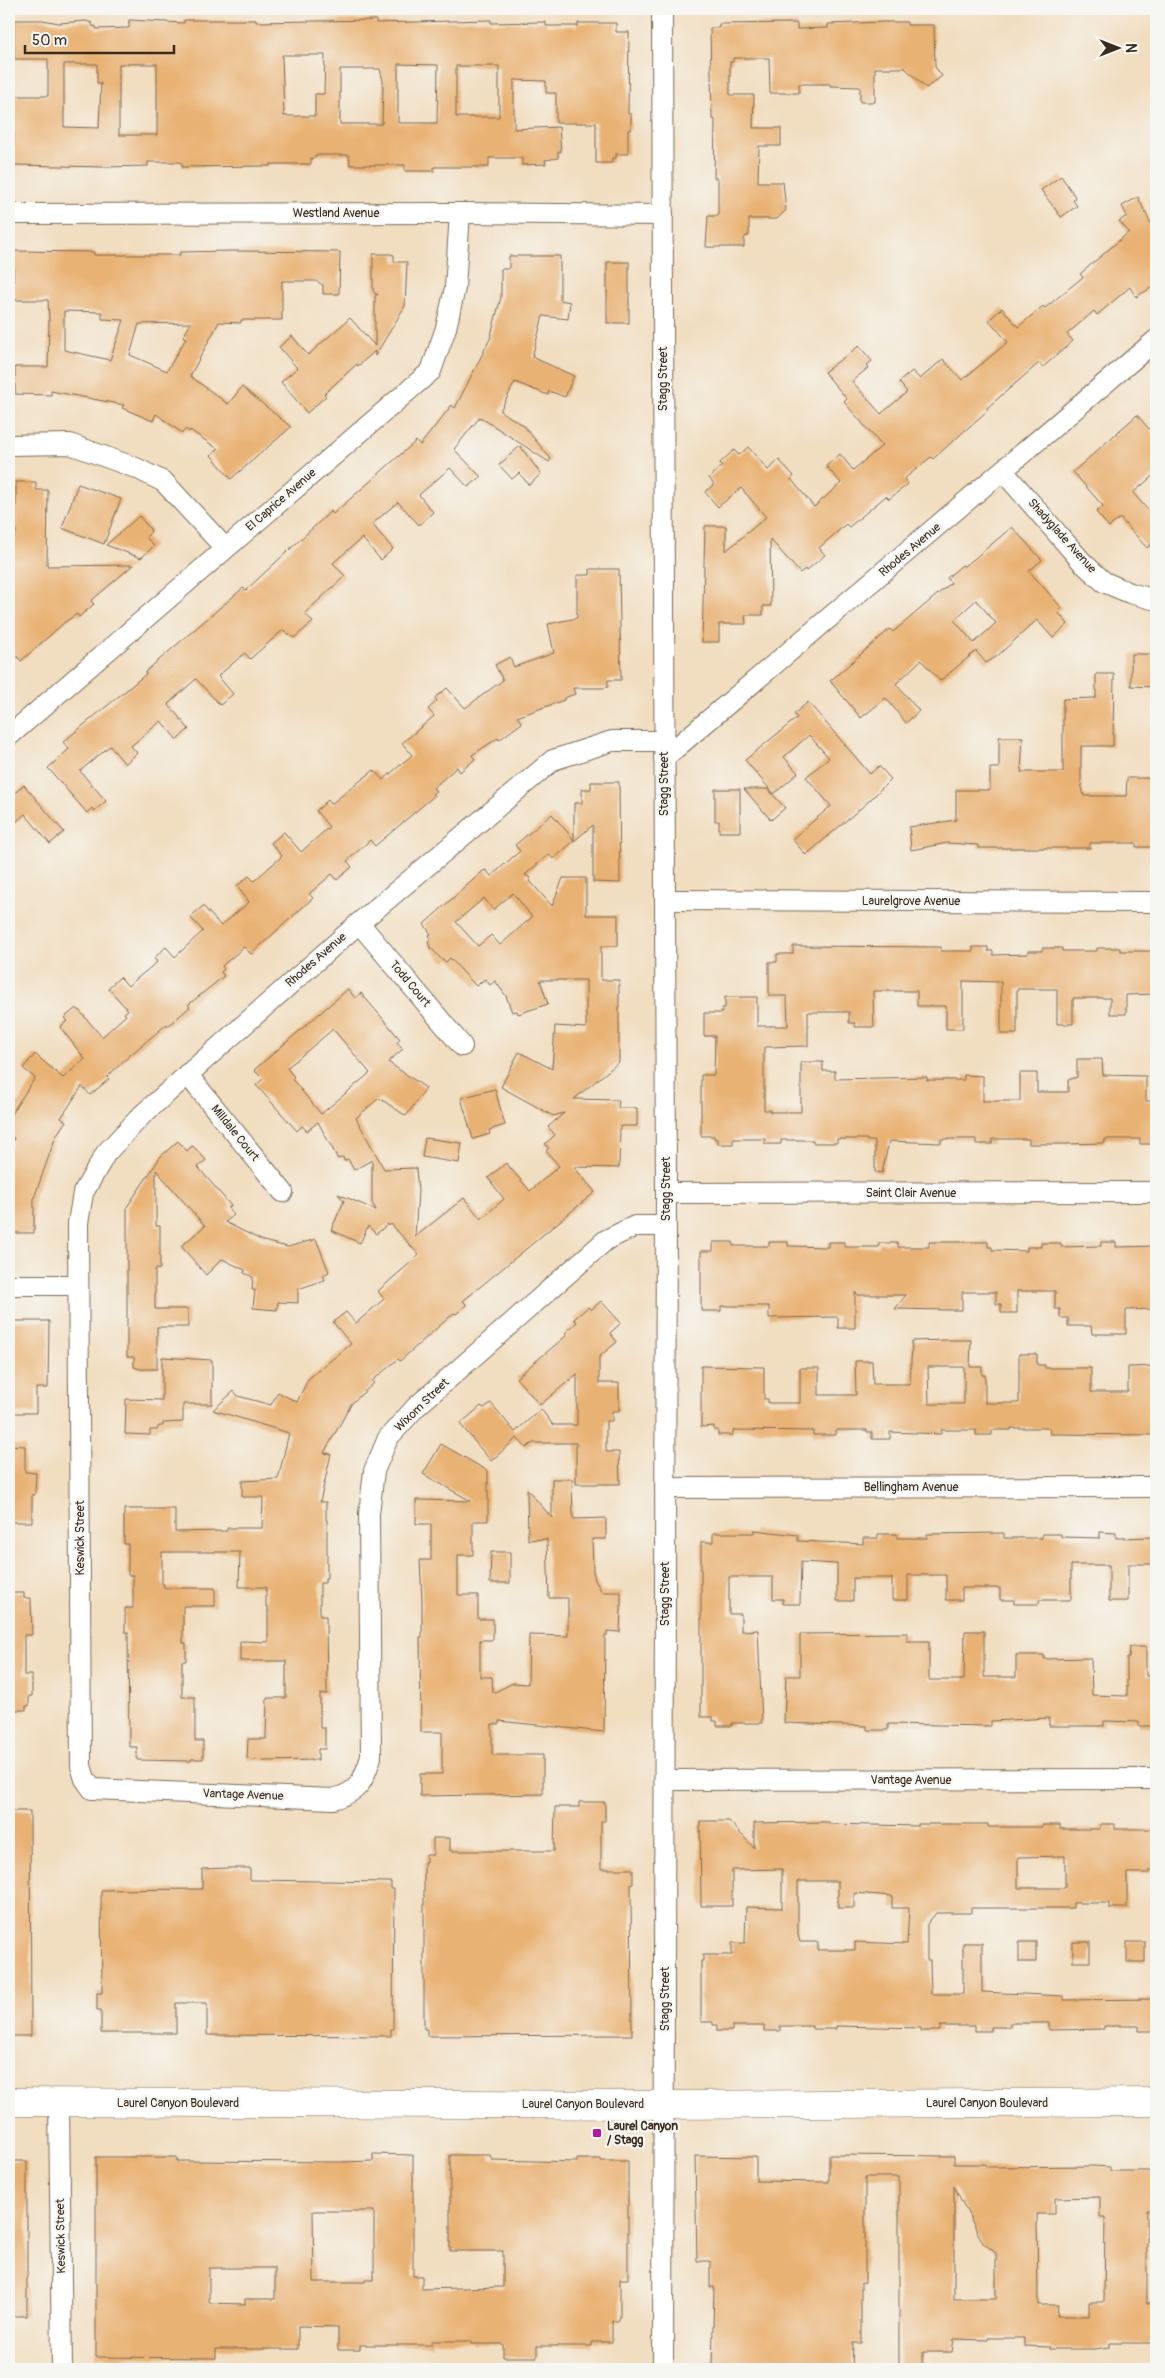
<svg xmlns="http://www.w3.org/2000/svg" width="1165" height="2378" viewBox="0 0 1165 2378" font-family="Pangolin,sans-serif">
<rect width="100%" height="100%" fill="#f6f6f2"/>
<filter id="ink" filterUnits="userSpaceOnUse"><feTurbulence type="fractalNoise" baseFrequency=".02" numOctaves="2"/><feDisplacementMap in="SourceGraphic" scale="10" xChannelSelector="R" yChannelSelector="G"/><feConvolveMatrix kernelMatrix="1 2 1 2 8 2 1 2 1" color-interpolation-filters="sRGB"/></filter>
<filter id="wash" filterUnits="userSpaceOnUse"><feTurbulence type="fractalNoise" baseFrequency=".0096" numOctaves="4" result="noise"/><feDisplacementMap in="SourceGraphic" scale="20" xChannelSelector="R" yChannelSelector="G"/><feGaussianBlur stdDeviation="1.12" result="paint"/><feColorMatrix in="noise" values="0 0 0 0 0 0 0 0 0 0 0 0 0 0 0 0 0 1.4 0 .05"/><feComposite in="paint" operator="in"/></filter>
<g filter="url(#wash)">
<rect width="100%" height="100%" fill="#f1ddbf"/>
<g id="blocks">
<g fill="#e9b274" fill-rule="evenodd">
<path d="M14,20H42L59,23L86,21L92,23L93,27L96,26V29L129,28V20L184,23V20H256V22L376,20V23L491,20V23L546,22V26H578V23H616V32H629L628,114H631V130H628V154H616V158H612V163H596V123H556V93H546V81L514,80V129L559,127L561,152H558V158L545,160L546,164L522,165V158H489V167H434V171H405V165H350L349,155H315V158H311V164H270V166L182,167V163L179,162H148V166L105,167L14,165V131H9V96H48V59H14ZM282,55H325L324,94H315V116H284ZM64,64H97V83H101L99,128L64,127ZM119,64H157V135H119ZM398,64L438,65L437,123H398ZM456,66H499V117H456ZM340,69H380L383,81L382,124H340Z"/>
<polygon points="883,22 907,22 907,25 934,25 935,67 942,76 926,88 905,68 875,68 875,102 860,102 860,87 830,86 830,84 799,84 799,93 770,93 769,58 733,58 733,62 730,62 730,95 754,95 753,128 781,128 781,146 759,146 758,182 783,182 786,210 777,219 749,219 749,236 746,236 744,239 744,247 706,247 708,216 718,216 718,178 714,178 715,119 712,119 710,28 719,28 719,24 797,23 797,29 828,28 828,24"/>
<polygon points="1061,176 1074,195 1075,198 1073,200 1077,206 1061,217 1041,190"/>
<polygon points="1138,197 1156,234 1156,285 1136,297 1130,287 1097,315 1094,311 1067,334 1073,341 1043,367 1039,363 987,408 988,410 933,459 931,457 904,479 908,484 889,499 886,496 849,527 846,524 819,548 825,555 806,571 805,569 800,573 770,539 771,606 763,606 763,615 745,615 746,624 719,624 719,642 702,642 705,526 726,526 726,551 766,517 741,488 718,507 705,492 714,484 709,478 722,466 720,463 734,450 739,455 748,447 768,470 779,460 794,476 791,479 814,507 841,483 826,466 840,454 853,470 882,446 844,402 847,399 824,372 859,346 872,361 866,366 868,368 852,381 881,414 907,392 899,382 912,371 920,379 943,359 962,380 1008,342 989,320 1002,308 1018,327 1043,306 1045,308 1083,277 1080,274 1129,232 1119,221 1127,216 1122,206"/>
<path d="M13,251L94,252V255H180V252L232,251L340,252L339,294H323V285L316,281H282V320H241V323L219,322L190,376L228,404L242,387L291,427L231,479L211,455L218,449L190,430L189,432L186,429L182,433L156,414L153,421L122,408L124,405L51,391V395L15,394V367H48L49,320L48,300H14ZM64,311L102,312V319L124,320L110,360L64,350ZM191,323L183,337L186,338L167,371L130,355L139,324Z"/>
<polygon points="373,254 390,254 394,255 394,262 407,262 405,306 375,356 375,351 358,366 357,364 324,394 326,396 307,413 281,382 297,368 279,347 292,336 308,355 350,318 375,346 375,296 378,294 375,294 373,290"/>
<polygon points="509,256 560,256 560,300 570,302 568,319 543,316 532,357 574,376 565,397 549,391 548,395 515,382 500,411 523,425 551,459 549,462 480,417 454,449 481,477 468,487 450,468 419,495 433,512 419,525 398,502 372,524 393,549 381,560 362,538 333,563 345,576 305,613 313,622 294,638 283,630 250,659 245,653 218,676 233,694 220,705 196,679 168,704 189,729 177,740 161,721 131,746 137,753 125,764 110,746 80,771 106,801 94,811 92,808 87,813 48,768 69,749 63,742 146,674 145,672 243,588 246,590 331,511 333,514 416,441 420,445 452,405 455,408 490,339 501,297 501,269 509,269"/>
<rect x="607" y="262" width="22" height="61"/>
<polygon points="1137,415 1156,437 1156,473 1133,493 1156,519 1156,540 1147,548 1120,518 1109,527 1096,512 1103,506 1073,472"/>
<polygon points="520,446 541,474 529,485 519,473 512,479 499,465"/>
<polygon points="16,482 36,482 36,490 48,490 47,566 133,565 91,601 94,604 79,617 77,614 65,622 21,661 9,647 9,534 16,534"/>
<polygon points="78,484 121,499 104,544 62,528"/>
<polygon points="139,516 150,529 151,532 146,537 154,546 141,558 106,545"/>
<path d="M1012,527L1042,560L1029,571L1062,608L1058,612L1068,624L1053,638L1037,620L996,657L986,663L976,651L940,681L921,660L896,684L919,711L906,723L886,698L861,718L830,681L890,629L893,632L951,583L947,578L962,565L964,566L974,559ZM976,600L996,623L974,643L954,620Z"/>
<polygon points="590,569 619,569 621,680 608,680 608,687 604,688 573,688 575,694 564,698 564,700 517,717 522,723 499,740 498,738 472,755 475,759 460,772 457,767 433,788 436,791 432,794 434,796 375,846 370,840 347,861 352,867 337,880 332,874 309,894 313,898 251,954 244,947 222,966 224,969 221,972 224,976 188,1005 190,1007 168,1026 167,1024 129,1056 107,1077 109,1079 90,1095 82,1086 61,1118 66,1121 56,1136 34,1198 34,1233 9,1233 9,1152 14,1138 9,1135 9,1117 35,1078 23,1068 35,1054 63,1078 85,1059 60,1027 67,1021 64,1018 76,1008 79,1010 102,1037 126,1015 124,1013 128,1010 108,988 120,977 128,986 157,962 154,958 166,947 175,957 203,931 190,917 203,906 221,926 249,902 237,886 249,876 254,881 282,856 271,843 284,832 301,852 329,827 316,811 328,800 331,804 374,770 383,780 412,755 402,743 434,716 428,709 437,701 435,698 447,688 465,708 503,680 495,665 510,657 514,667 554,653 548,624 577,618 577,575 590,575"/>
<polygon points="1131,654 1156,654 1156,687 1131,686"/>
<polygon points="1096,674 1114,674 1113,746 1081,746 1081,782 1084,796 1126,796 1127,778 1156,778 1156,847 1136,847 1136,843 1090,843 1090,848 978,848 978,845 947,843 911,850 909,827 956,820 956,790 990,790 990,768 999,768 999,737 1023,737 1021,772 1063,772 1063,699 1096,698"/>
<polygon points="808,702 870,774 879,766 891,779 868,802 806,855 792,839 831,806 806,777 829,758 809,735 784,757 798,773 774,794 745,760 797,718 794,714"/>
<path d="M591,782H619L620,883L593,882V825L553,859L549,854L525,875L531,878L529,880L552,906L563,878H586V915H618V946H601V980H619V1062L574,1099L619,1100L618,1108H637V1126H620L619,1168L574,1167L595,1192L463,1301L467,1305L456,1314L454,1313L400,1361L398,1359L372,1381L374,1383L352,1403L324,1453L331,1454L320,1502H326V1520H327V1578H325V1583H320V1616H326L327,1694H320V1728H325V1749H318V1760L263,1761L247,1759L248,1739H266L267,1698H286V1661H240V1641L268,1642V1607H266V1587H239L240,1552H162V1584H164V1588H215V1606H183V1643H186V1661H182V1697H195V1741H203V1759H191V1761L137,1760V1747H129L128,1632H125V1608H133V1575H128V1544H124V1509H175V1532L227,1531V1528H262L263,1497H242V1481L278,1479L289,1433L213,1410L234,1391L238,1396L271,1405L278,1392L297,1402L308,1379L351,1344L333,1322L346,1312L356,1323L384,1299L378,1291L419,1255L391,1224L389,1226L388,1224L376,1234L368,1226L360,1243L331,1230L344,1201L338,1194L376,1210L372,1203V1160L354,1170L348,1159L344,1161L343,1157L338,1159L318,1122L307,1131L302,1126L297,1131L256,1085L263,1079L254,1070L348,989L355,998L361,993L400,1039L397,1042L403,1049L388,1062L426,1088L406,1116L379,1098L356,1118L384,1169L416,1168L418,1191L415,1237L464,1198L481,1219L504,1199L488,1178L506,1163L530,1191L559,1166L546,1151L549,1148L545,1144L555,1135L548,1127L564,1113L553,1116L501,1087L519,1052L552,1069L555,1026L586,1028V980H540L548,1004L518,1014L517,1011L512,1012L506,996L495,981L490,985L485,979L476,986L450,958L446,962L442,960L430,947L428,942L431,939L429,935L431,934L424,924L483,871L486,870L491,876L520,851L515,845L552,814L574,840V803H582V789H591ZM513,893L532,917L500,945L491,935L478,946L456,922L484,898L493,910ZM333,1029L370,1073L321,1114L292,1079L294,1077L287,1068Z"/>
<polygon points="24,785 64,832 50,844 25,814 9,828 9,798"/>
<polygon points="715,789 740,789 740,832 719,832 719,821 715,821"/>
<polygon points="744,789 768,789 785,808 771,820"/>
<polygon points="793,946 941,947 941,951 973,951 973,947 988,947 988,951 993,951 993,955 1028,954 1028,951 1042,951 1042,948 1062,948 1062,951 1097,951 1097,948 1120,948 1120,951 1156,951 1156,994 1126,995 1126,1014 1110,1014 1110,998 1073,998 1073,1024 1057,1024 1057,989 1017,989 1017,1034 1001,1034 1001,982 963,981 963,1029 946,1029 946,1006 917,1006 917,991 873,991 874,1027 855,1027 855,1023 849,1023 849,1012 808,1012 808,1046 764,1047 764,1110 770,1110 770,1112 801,1112 801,1062 823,1062 823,1071 835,1071 835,1079 927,1077 927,1080 964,1080 964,1075 983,1076 983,1101 1020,1101 1020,1073 1037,1073 1037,1092 1068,1092 1068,1080 1077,1077 1077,1059 1102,1059 1103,1075 1146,1076 1146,1101 1156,1101 1156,1144 1140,1144 1140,1139 1105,1139 1105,1143 1066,1144 1029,1144 1029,1139 992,1139 992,1144 976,1144 976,1139 941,1139 941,1143 889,1141 882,1173 875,1172 875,1141 867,1141 867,1139 837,1139 837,1143 813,1143 813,1140 781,1140 781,1144 765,1144 765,1139 733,1139 733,1144 718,1144 718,1139 714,1139 714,1136 701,1136 701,1075 714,1075 715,1036 704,1036 704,1013 722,1013 722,1008 725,1008 725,997 757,997 757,1026 788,1026 787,996 769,996 769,962 777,962 777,954 793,954"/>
<polygon points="495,1089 505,1125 489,1130 490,1134 473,1139 461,1098"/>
<polygon points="425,1138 462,1143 459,1163 422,1157"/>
<polygon points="178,1141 187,1151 192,1146 194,1147 206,1160 198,1167 231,1206 228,1208 234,1215 225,1222 263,1241 288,1247 316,1239 329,1272 323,1275 325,1280 298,1289 298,1303 278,1302 277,1310 253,1308 255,1290 252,1290 253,1277 244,1273 245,1270 222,1259 206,1275 181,1246 205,1226 156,1170 156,1226 160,1226 160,1269 155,1269 155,1309 188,1309 188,1327 157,1327 157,1369 140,1369 134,1367 134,1357 127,1357 127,1207 161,1156"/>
<polygon points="713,1242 733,1242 733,1246 769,1246 769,1242 788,1242 788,1246 828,1247 828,1242 844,1242 844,1247 879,1247 879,1243 898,1243 898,1247 929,1247 929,1242 988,1242 988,1247 992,1247 992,1250 1027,1251 1027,1247 1041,1247 1041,1243 1061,1243 1061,1247 1101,1246 1101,1242 1116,1242 1116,1247 1156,1246 1156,1309 1126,1310 1126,1334 1092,1334 1091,1326 1068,1326 1068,1318 1060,1318 1060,1309 1055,1309 1055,1291 1017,1291 1017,1313 1001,1313 1001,1304 996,1304 996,1292 962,1292 962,1310 947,1310 895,1309 906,1295 858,1295 855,1292 855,1328 838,1328 838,1317 769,1318 769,1306 721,1306 721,1311 701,1311 701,1251 713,1251"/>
<polygon points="601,1301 621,1323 610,1333 617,1342 599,1357 599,1383 619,1383 619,1411 612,1411 612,1421 606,1421 606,1452 619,1452 620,1484 576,1484 576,1443 533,1443 526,1448 517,1438 491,1461 460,1424 481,1406 484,1408 491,1403 515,1432 541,1409 553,1425 577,1425 577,1374 540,1405 516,1378 567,1335 565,1333 577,1322 574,1319 588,1307 591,1310"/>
<polygon points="9,1321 49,1321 48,1388 36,1388 36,1413 10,1413 11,1359 9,1359"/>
<path d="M950,1340H971L970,1367H982V1375H985V1403H1019V1354H1037V1365H1045V1368H1091V1392H1128V1367L1156,1366L1155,1435L1050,1434L1049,1428H1011V1430H992V1435H976V1430H941V1434L890,1432V1439H872V1432H867V1430H836V1435H813V1431L733,1430V1435H718V1430H714V1426L701,1427V1366L764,1367V1399H768V1403H800V1368H819V1395H856L855,1361H872L873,1384H910L912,1341ZM928,1367H964V1404H929Z"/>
<polygon points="162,1357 212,1360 212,1404 183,1404 183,1422 163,1423 163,1426 159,1426 157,1430 150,1430 150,1435 125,1434 126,1399 162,1400"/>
<polygon points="441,1444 488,1471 488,1521 473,1521 473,1555 458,1555 458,1595 478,1595 478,1619 493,1619 493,1640 480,1640 480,1677 492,1677 493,1693 513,1683 528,1684 529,1635 568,1636 568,1598 549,1598 547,1539 528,1540 527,1489 552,1518 552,1479 572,1479 573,1519 606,1518 606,1539 592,1539 593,1570 595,1580 602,1592 621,1592 621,1609 620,1632 607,1631 607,1635 605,1635 604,1732 499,1721 499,1724 492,1724 492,1755 543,1755 543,1794 420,1796 420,1774 442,1774 442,1732 421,1732 420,1637 422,1637 422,1602 420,1560 431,1560 431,1524 416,1524 416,1500 471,1501 423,1474"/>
<polygon points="9,1445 25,1446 25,1472 36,1473 35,1495 32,1495 32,1522 9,1522"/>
<polygon points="754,1530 798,1535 798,1541 863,1544 863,1538 878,1538 878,1534 897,1534 897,1538 927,1538 927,1534 1004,1533 1004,1538 1042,1538 1042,1534 1061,1534 1061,1537 1100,1538 1100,1532 1116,1533 1116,1538 1156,1537 1156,1564 1128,1564 1128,1601 1109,1601 1109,1565 1071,1565 1071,1600 1039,1600 1039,1604 1014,1604 1014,1600 1000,1600 1000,1588 962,1588 962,1600 946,1600 946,1575 908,1575 908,1600 892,1600 892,1578 853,1578 853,1601 837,1601 837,1564 801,1562 800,1604 783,1604 783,1599 773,1599 773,1577 729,1577 729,1614 741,1614 741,1631 758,1630 762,1723 732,1723 732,1726 717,1726 717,1721 713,1721 713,1717 701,1717 701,1542 713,1542 713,1533 754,1533"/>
<polygon points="491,1552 510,1552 510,1583 490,1583"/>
<polygon points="9,1593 24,1593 24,1598 31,1598 32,1635 24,1635 24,1675 32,1675 32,1696 29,1696 29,1706 26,1706 26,1710 9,1710"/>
<polygon points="965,1631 984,1631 984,1677 1016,1677 1016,1655 1044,1655 1044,1659 1091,1658 1092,1695 1127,1696 1127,1658 1129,1658 1130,1647 1146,1647 1146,1676 1156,1676 1155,1726 1139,1726 1139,1722 1104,1721 1104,1726 1049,1726 1049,1718 991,1721 991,1726 888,1724 888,1730 867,1730 867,1726 784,1723 786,1676 800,1676 800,1634 907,1633 907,1641 929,1641 929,1680 964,1680"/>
<polygon points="579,1802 605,1802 605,1821 601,1821 601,1869 633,1869 633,1884 631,1884 632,2035 427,2036 427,2029 424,2029 424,1862 426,1862 426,1855 433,1855 433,1838 450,1838 450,1851 554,1851 555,1807 579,1807"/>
<polygon points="9,1811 30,1811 31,2036 9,2036"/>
<path d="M700,1821H729L754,1848V1823L829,1822V1824L918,1826V1824H988V1827H1042V1825H1060V1829H1100V1824H1115V1829H1156V1870H1150V1873H1127V1908H1109V1903H1073V1908H971V1913H936L927,1924V1960H930L931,1994H963V1943H982V1992L1064,1996V2000L1156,1999L1155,2031H1139V2026H1104V2029L1049,2030V2023H1010V2027H991V2031H975V2026H940V2031H921V2028L836,2026V2029H812V2026H780V2031H764V2026H732V2031H717V2025H713V2022H701V1961H703V1955H732V1943H745L746,1907L782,1908V1869L732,1870V1906H701ZM1065,1856V1888H1018V1857ZM798,1881H838V1908H854V1893L892,1896V1908H909L907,1944L855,1942V1950H818V1942H800L798,1935Z"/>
<polygon points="229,1868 250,1868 250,1880 391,1882 391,1889 394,1889 393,2029 391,2029 391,2036 207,2035 207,2003 176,2003 176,2033 101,2033 101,2010 97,2010 97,1993 102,1993 101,1890 202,1889 202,1869"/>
<rect x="1019" y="1942" width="17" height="20"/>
<rect x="1073" y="1942" width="17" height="20"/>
<rect x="1127" y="1942" width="18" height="20"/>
<path d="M373,2154L413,2155V2276H422V2289L503,2287V2251H450V2155H490L492,2160L577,2162V2159H601V2161H628V2279H620V2317L618,2321H612V2342H592V2346H537V2357H503V2344H472V2341H432V2345H360V2350H338V2327L298,2326V2349H216V2358L96,2357V2157H177V2161L339,2162L373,2161ZM313,2211H374V2280H365V2282H314ZM209,2268H275V2299H245V2304L209,2303Z"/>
<path d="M829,2155L954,2156V2164H984L988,2167L1094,2166L1110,2167V2171H1156V2210H1147V2303H1156V2343H1110V2347L1094,2349H1050V2347L1024,2346V2338H988V2340L954,2339L952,2352H923V2368L899,2369V2177H865V2283H861V2343H853L852,2369H712L714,2287H710V2261H697L695,2156L756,2157V2181L829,2182ZM954,2186L983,2243L996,2253V2299H954ZM1100,2197V2217H1105L1104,2302H1089V2316H1057L1058,2305H1038L1037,2214H1055V2198Z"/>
<rect x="9" y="2161" width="18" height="155"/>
</g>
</g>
</g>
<g filter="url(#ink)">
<use href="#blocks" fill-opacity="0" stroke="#7b6956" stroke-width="1"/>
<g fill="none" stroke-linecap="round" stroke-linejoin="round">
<g stroke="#7b6956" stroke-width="22">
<g id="street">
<polyline points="662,9 666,1193 663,2369"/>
<polyline points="9,214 460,213 663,215"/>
<polyline points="9,445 70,444 136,468 164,482 225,548"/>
<polyline points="1003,471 1083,563 1104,582 1130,593 1156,600"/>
<polyline points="9,736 431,371 446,328 455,288 460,213"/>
<path d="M664,741H612L553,760L359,923L142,1115L106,1153L83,1193L78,1223L81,1766L85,1779L92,1789L333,1799C360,1792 363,1781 371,1757L369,1514L374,1471L388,1438L416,1407L606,1240L635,1226H665"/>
<polyline points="664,758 1156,340"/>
<polyline points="665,900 1156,902"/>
<polyline points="359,923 462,1046"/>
<polyline points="187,1074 283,1192"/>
<polyline points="666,1193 1156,1192"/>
<polyline points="9,1285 78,1285"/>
<polyline points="665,1488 1156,1487"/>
<polyline points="665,1780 1156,1779"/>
<polyline points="59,2102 62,2369"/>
</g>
</g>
<g stroke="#7b6956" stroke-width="29">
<polyline id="primary" points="9,2102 665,2105 1156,2102"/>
</g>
<use href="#street" stroke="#fff" stroke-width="20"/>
<use href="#primary" stroke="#fff" stroke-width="28"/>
</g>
</g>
<rect fill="#b5179e" stroke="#f6f6f2" stroke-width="2" x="592" y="2128" width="10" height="10" rx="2.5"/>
<g text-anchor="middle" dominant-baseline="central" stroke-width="4.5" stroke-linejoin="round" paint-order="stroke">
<g font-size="12" fill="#3b2a1e" stroke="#f6f6f2">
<text x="336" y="213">Westland Avenue</text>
<text transform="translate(663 379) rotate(-90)">Stagg Street</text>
<text transform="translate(281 500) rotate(-41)">El Caprice Avenue</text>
<text transform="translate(1062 536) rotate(48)">Shadyglade Avenue</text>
<text transform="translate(910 550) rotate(-40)">Rhodes Avenue</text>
<text transform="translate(664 784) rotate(-90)">Stagg Street</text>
<text x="911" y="901">Laurelgrove Avenue</text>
<text transform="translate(316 960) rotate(-41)">Rhodes Avenue</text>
<text transform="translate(410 984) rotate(50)">Todd Court</text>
<text transform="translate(235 1133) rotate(51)">Milldale Court</text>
<text transform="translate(666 1189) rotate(-90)">Stagg Street</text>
<text x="911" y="1193">Saint Clair Avenue</text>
<text transform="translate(422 1405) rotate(-44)">Wixom Street</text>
<text x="911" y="1487">Bellingham Avenue</text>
<text transform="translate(80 1538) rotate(-90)">Keswick Street</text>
<text transform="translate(665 1594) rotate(-90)">Stagg Street</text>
<text x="911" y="1780">Vantage Avenue</text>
<text transform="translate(243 1795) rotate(2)">Vantage Avenue</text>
<text transform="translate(665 1999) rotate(-90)">Stagg Street</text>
<text x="178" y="2103">Laurel Canyon Boulevard</text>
<text x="987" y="2103">Laurel Canyon Boulevard</text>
<text x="583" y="2104">Laurel Canyon Boulevard</text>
<text transform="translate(61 2236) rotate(-91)">Keswick Street</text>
</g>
<g font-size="12" font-weight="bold" fill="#3b2a1e" stroke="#f6f6f2" text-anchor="start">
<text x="607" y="2126">Laurel Canyon<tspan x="607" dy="14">/ Stagg</tspan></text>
</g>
</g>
<rect width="1165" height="2378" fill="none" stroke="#f6f6f2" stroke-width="30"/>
<g transform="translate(1118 48) rotate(90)" stroke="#f6f6f2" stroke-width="4" paint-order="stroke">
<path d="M0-4L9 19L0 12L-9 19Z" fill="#3b2a1e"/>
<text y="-8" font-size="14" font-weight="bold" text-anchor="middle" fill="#3b2a1e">N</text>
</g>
<path d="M25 45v8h149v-8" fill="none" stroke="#3b2a1e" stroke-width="2.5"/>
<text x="32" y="45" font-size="15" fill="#3b2a1e" stroke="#f6f6f2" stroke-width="4" paint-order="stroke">50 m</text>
</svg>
